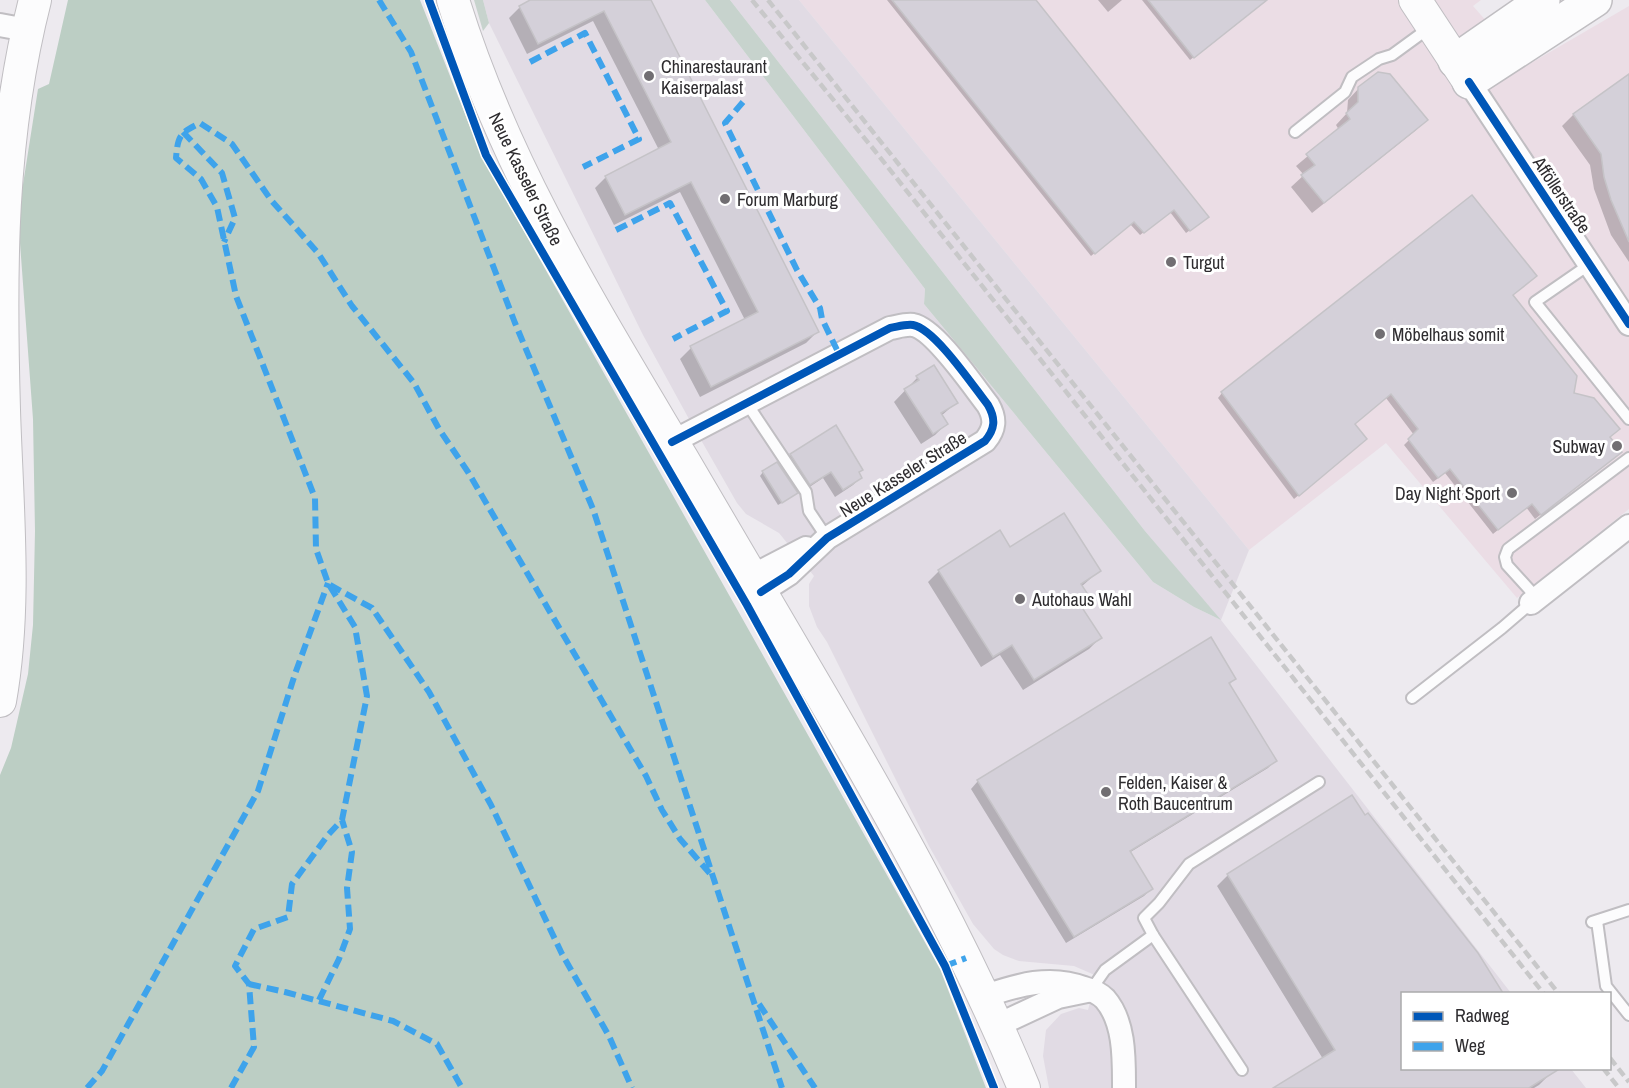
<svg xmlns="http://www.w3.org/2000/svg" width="1629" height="1088" viewBox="0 0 1629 1088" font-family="'Archivo Narrow',sans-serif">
<rect width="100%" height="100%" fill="#edeaef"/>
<polygon fill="#ebdde5" points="799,0 1481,0 1473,6 1526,66 1629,6 1629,509 1517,598 1386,443 1249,550"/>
<polygon fill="#e1dbe4" points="483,0 705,0 925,289 924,304 1153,582 1194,607 1219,619 1145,531 730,0 799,0 1249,550 1221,620 1511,993 1402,994 1402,1068 1571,1069 1586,1088 1049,1088 1043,1056 1046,1030 1061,1014 1079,1008 1088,1010 1097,976 1074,966 1019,961 1003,955 994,949 973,924 929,846 827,642 817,627 809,606 809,584 814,576 779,533 746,514 737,503 689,419 643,335 489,23"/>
<g fill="#c7d3cd">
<polygon points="474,0 483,0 489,23 483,31"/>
<polygon points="705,0 730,0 1145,531 1221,620 1194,607 1153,582 924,304 925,289"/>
</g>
<polygon fill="#bccec4" points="68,0 420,0 482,157 940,969 986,1088 0,1088 0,775 11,748 28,674 33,625 35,531 33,419 18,216 38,89 49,84"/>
<g fill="#0003">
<polygon points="533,0 649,0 817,332 806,343 700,397 680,359 691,348 745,320 680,192 614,225 595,188 606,177 659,150 593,21 527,54 509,18 520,7"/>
<polygon points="887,0 1034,0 1204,220 1186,233 1170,212 1140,235 1130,224 1091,256"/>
<polygon points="1098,0 1122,0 1108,12"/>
<polygon points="1142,0 1250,0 1253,10 1190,60"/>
<polygon points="1629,76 1629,262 1611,235 1594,189 1590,165 1562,126 1573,115"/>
<polygon points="1359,88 1426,120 1415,131 1312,213 1291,187 1304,175 1296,166 1339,130 1336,125 1347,113 1348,100"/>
<polygon points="1511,296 1573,394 1615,457 1535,519 1526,507 1493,534 1445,473 1433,482 1404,445 1414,435 1386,398 1353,424 1360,443 1294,499 1218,398 1222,393"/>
<polygon points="917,378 956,403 941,416 946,424 935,435 921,444 894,402"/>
<polygon points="835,427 860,478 853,485 835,497 823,478 802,492 783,463 791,455"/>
<polygon points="763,472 793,496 778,505 760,476"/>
<polygon points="1010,549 1099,571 1081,587 1087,596 1079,604 1100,638 1089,649 1023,690 1000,655 981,667 928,582 939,571"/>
<polygon points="1234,679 1229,685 1275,761 1268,768 1129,853 1151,889 1144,896 1066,943 971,789 978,781"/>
<polygon points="1364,817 1477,954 1501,994 1402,994 1402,1068 1550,1074 1539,1085 1534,1088 1276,1088 1323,1059 1217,886 1228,875"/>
</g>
<g fill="#d4d0d9" stroke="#c5c3c7" stroke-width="1.5">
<polygon points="530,0 651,0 819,332 711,387 690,346 758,312 691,182 625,215 605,176 671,142 604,11 538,44 519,6"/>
<polygon points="892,0 1036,0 1209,217 1190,231 1174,210 1144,233 1134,222 1095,254"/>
<polygon points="1148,0 1267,0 1194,58"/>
<polygon points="1378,72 1390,74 1428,120 1324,203 1301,175 1315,165 1306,154 1350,119 1346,113 1358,102 1358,87"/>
<polygon points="1629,74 1629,242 1611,200 1604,177 1601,154 1573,114"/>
<polygon points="1472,195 1537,276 1513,295 1577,376 1574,393 1594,398 1620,429 1610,437 1622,452 1541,515 1532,504 1498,530 1450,469 1438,478 1408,439 1418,429 1391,394 1355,424 1367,439 1299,496 1221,392"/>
<polygon points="934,365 958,403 941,413 948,424 933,434 904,389 919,380 916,376"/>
<polygon points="836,425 863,470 859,472 862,478 843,490 831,472 810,485 790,454"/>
<polygon points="777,462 798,493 782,503 762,471"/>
<polygon points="1064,513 1101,571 1081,584 1089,596 1079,603 1102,638 1034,680 1012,645 993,657 938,570 1000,530 1010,547"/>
<polygon points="1211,637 1236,679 1229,683 1277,761 1130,851 1153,889 1074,937 977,780"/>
<polygon points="1352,795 1365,815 1368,813 1478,953 1503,993 1402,993 1402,1068 1561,1068 1529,1088 1273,1088 1335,1050 1227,874"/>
</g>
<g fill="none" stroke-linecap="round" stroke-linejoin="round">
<g stroke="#c0bec2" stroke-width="14">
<g id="service">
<polyline points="1295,132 1345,92 1352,77 1379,59 1392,55 1429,28"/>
<polyline points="1590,264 1535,302 1629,419"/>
<polyline points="746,402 806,492 809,511 827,538"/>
<polyline points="1537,598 1507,565 1505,557 1508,549 1629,458"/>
<polyline points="1412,698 1502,628 1531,603"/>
<polyline points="1597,921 1606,986 1629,1015"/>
<polyline points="1592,922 1629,910"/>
<polyline points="1091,990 1105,970 1153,935"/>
<polyline points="1242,1070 1153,935 1144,918 1159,903 1189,864 1319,782"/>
</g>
</g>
<g stroke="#c0bec2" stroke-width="26">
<g id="minor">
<polyline points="0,25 27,30"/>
<polyline points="1469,82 1629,324"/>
<path d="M672,442L890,328C897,327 905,324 913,325C935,329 973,386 988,405C996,419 995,429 985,441L827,538L789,574L761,592"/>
<polyline points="752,576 806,548"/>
<polyline points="1531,603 1629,526"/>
<path d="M985,996C1018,985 1050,975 1084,988C1092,990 1099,993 1105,999C1125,1022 1124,1059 1124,1088"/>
<polyline points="998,1025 1058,997 1087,991"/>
</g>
</g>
<g stroke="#c0bec2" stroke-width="34">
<g id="secondary">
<path d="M453,0C504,166 594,310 682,458C729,538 776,618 823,698C897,825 968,952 1024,1088"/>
<polyline points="1415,0 1469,82"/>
<path d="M0,701C17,605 7,507 4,410C0,270 0,137 35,0"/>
</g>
</g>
<g stroke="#c0bec2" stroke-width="36">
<g id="trunk">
<polyline points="1455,61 1543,0"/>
<polyline points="1469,82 1595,0"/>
</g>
</g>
<use href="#service" stroke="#fcfcfd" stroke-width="10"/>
<use href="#minor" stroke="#fcfcfd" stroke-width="22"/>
<use href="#secondary" stroke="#fcfcfd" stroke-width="32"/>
<use href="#trunk" stroke="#fcfcfd" stroke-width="33"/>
<g stroke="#c8c8c9" stroke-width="4.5" stroke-dasharray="9 4.5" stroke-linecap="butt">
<polyline points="752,0 875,151 1544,994"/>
<polyline points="768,0 1559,994"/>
<polyline points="1610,1058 1629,1082"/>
<polyline points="1603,1068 1619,1088"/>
</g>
<g stroke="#3ea3eb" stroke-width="6" stroke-dasharray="12 6" stroke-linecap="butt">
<polyline points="379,0 411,52 515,323 593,509 782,1088"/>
<polyline points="530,62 585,33 639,139 583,167"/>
<polyline points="743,102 725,123 797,270 820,308 822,319 839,354"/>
<polyline points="183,132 222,173 235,218 224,242"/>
<polyline points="616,230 670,203 727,311 673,339"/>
<polyline points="330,585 372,608 429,692 491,805 562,954 609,1036 632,1088"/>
<polyline points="945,966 966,958"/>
<polyline points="249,984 285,992 393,1021 437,1044 462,1088"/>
<polyline points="319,1000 339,959 350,929 347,888 352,852 342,820"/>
<polyline points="759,1004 815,1088"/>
<polyline points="87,1088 102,1071 258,791 295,674 328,583"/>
<path d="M231,1088L254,1047L249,984L235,966L254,929L288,917L292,884L328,835L342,820L367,696L355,627L328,583L316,549L315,498L236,296L217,207L201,179L176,158C178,135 180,133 200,123L232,144L271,200L318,253L352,306L414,383L439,429L468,472L646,776L662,810L680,839L713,877"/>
</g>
<g stroke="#fff" stroke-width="11">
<g id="cycleway">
<polyline points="429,0 486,155 747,605 945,966 994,1088"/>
<polyline points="1469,82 1629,324"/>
<path d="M672,442L890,328C897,327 905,324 913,325C935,329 973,386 988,405C996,419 995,429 985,441L827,538L789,574L761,592"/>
</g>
</g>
<use href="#cycleway" stroke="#0057b8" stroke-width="8"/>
</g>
<g fill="#716e72" stroke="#fff" stroke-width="2">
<circle cx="649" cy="76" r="6"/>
<circle cx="725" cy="199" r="6"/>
<circle cx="1171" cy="262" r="6"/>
<circle cx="1380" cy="334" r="6"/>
<circle cx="1617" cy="446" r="6"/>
<circle cx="1512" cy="493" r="6"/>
<circle cx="1020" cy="599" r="6"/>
<circle cx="1106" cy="792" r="6"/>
</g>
<g text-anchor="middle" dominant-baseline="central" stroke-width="6" stroke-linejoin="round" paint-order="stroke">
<g font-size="18" fill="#2e2c2f" stroke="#fff" text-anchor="start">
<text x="661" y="66">Chinarestaurant<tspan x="661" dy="21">Kaiserpalast</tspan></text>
<text x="737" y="199">Forum Marburg</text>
<text x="1183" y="262">Turgut</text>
<text x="1392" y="334">Möbelhaus somit</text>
<text x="1605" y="446" text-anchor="end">Subway</text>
<text x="1500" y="493" text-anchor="end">Day Night Sport</text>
<text x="1032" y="599">Autohaus Wahl</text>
<text x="1118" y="782">Felden, Kaiser &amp;<tspan x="1118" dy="21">Roth Baucentrum</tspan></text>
</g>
<g font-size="18" fill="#2e2c2f" stroke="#fff">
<text transform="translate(526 179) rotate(64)">Neue Kasseler Straße</text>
<text transform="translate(1562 195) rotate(56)">Afföllerstraße</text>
<text transform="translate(903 474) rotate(-32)">Neue Kasseler Straße</text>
</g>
</g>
<rect x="1401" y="992" width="210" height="78" fill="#ffffff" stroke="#ababac" stroke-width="1.5"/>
<rect x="1413" y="1012" width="30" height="9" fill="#0057b8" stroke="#ababac" stroke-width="1.5"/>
<text x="1455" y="1022" font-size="18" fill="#2e2c2f">Radweg</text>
<rect x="1413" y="1042" width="30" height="9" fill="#3ea3eb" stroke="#ababac" stroke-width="1.5"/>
<text x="1455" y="1052" font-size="18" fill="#2e2c2f">Weg</text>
</svg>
